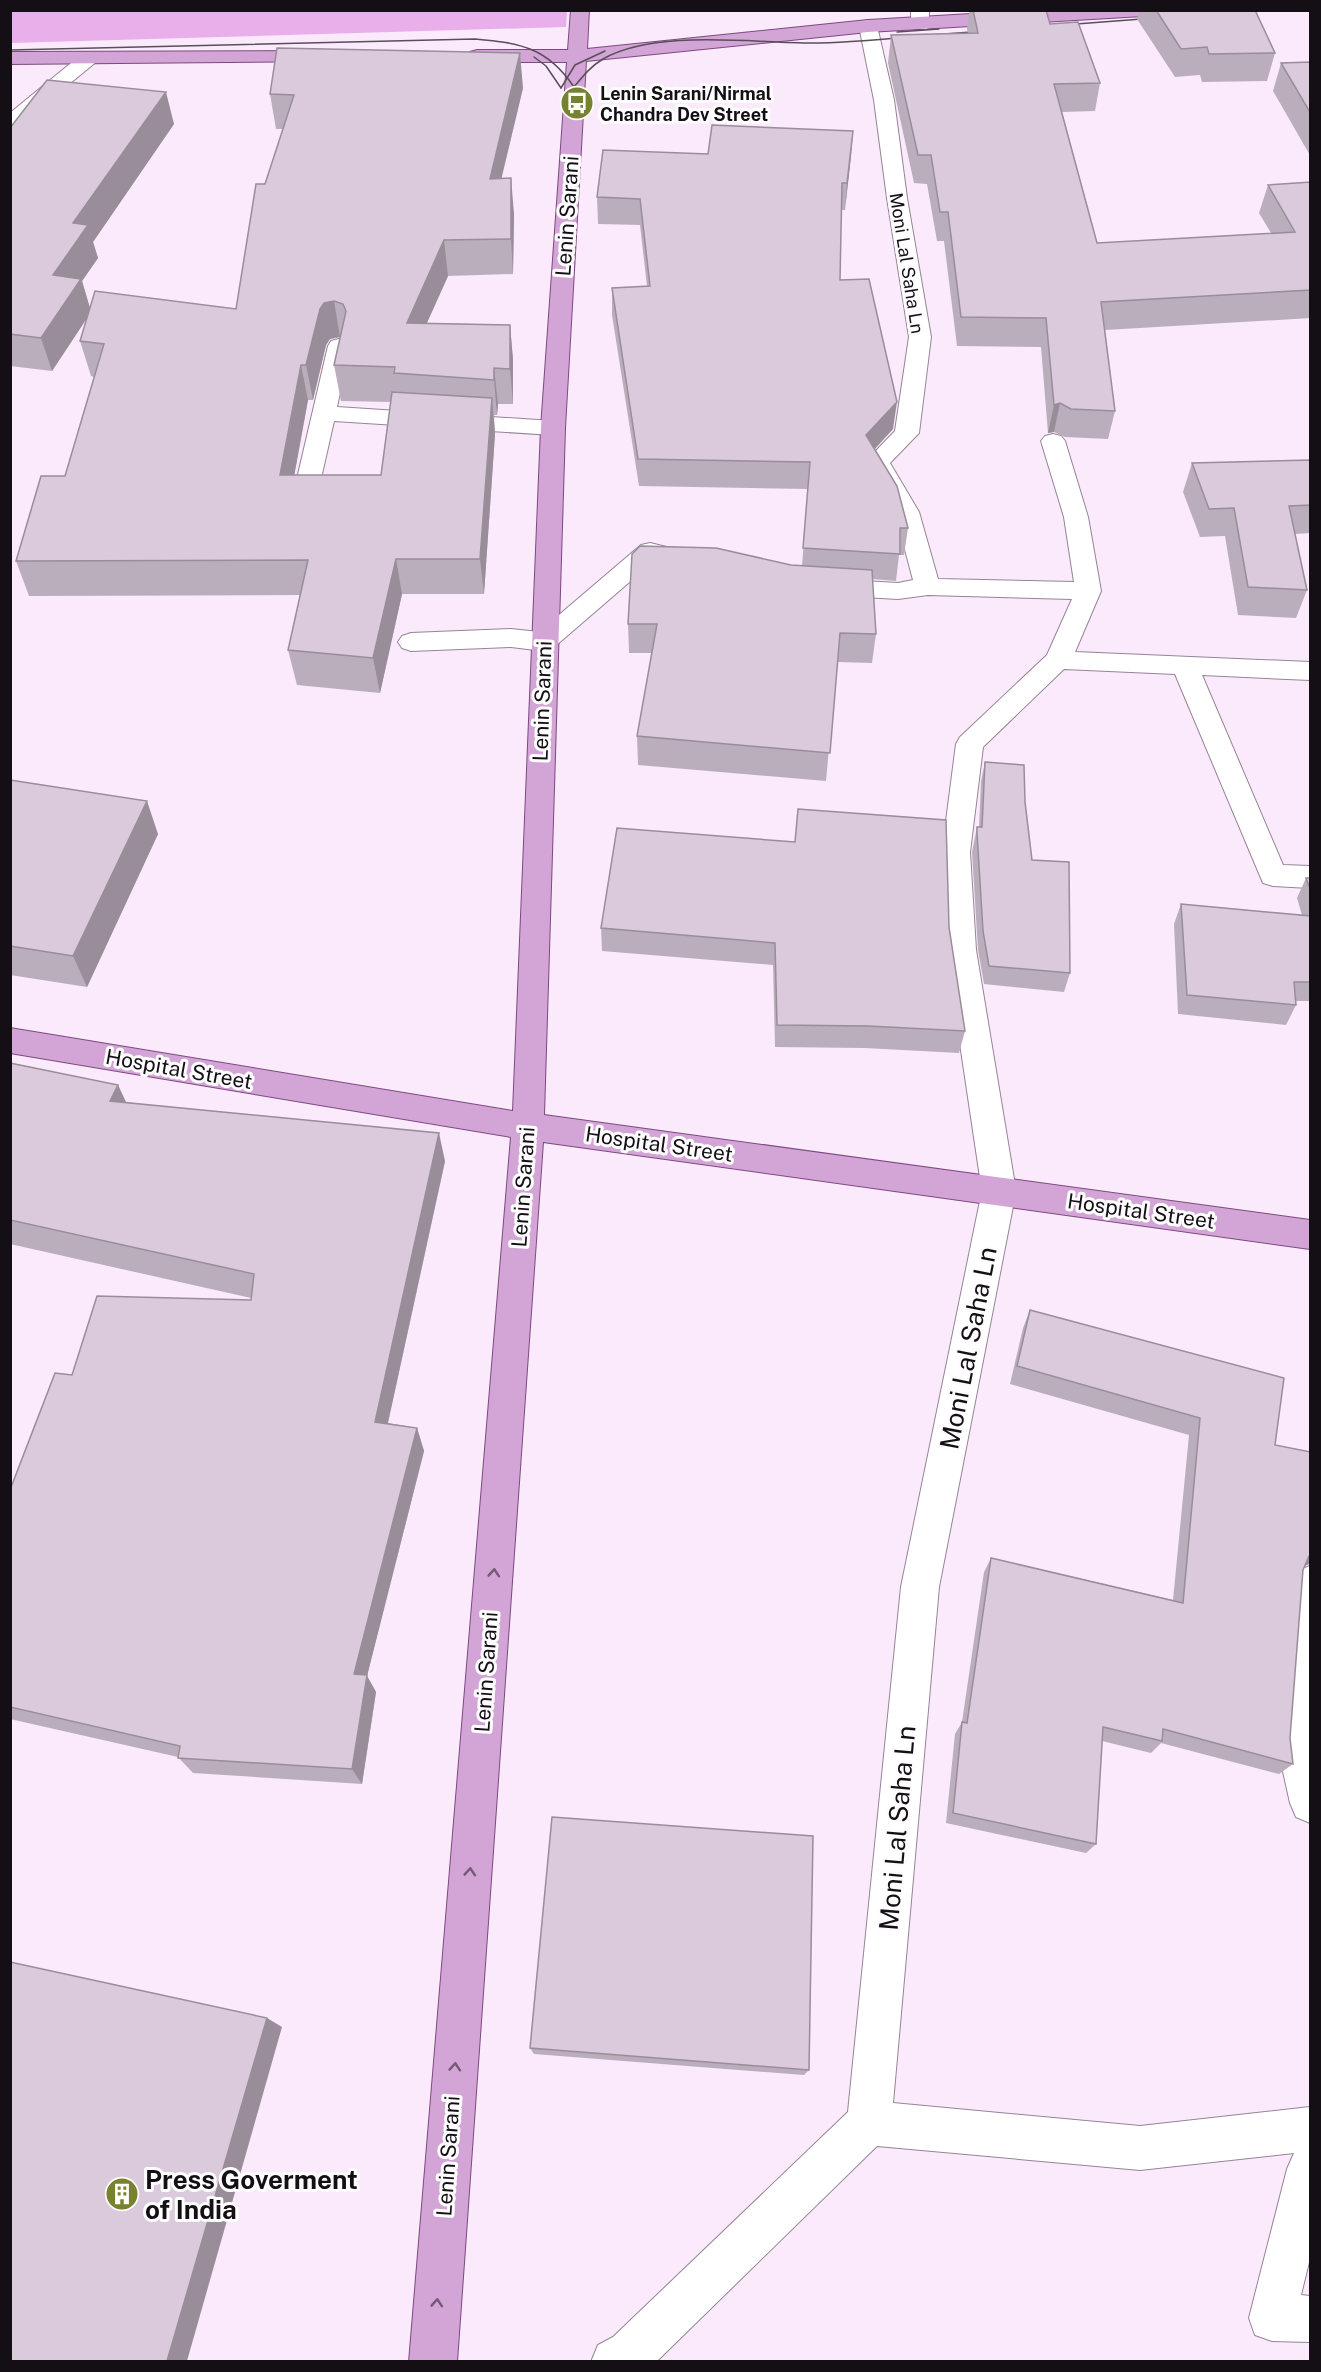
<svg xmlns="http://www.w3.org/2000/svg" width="1321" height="2372" viewBox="0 0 1321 2372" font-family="'Public Sans',sans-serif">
<rect width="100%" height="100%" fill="#fbeafb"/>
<polygon fill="#e8afeb" points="10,11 11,10 567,11 566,27 11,43"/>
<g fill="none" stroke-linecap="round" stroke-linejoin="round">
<g stroke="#948595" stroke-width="2">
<g id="minor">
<polygon points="911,10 929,10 929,25 927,29 913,29 911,25"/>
<polygon points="868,20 875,22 877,26 894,100 907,198 931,337 919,433 890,463 919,512 938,579 1074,582 1064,517 1041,441 1045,436 1053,434 1061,436 1065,441 1088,517 1101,591 1075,652 1310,662 1310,680 1202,675 1283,865 1310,866 1310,888 1273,886 1263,883 1175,674 1064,669 983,747 970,852 976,950 1016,1191 939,1587 893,2103 1140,2126 1310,2107 1310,2258 1301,2295 1310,2296 1310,2342 1272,2341 1255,2335 1249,2318 1287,2169 1294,2153 1140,2170 877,2146 656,2362 591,2362 598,2345 613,2337 848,2112 901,1587 982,1191 946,950 942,852 956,744 960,737 1047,655 1072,599 928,595 898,599 829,595 820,593 816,587 820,581 829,579 898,583 913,580 895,512 865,462 895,431 909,337 887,198 874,100 859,26 861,22"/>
<polygon points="89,52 96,54 99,58 96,62 17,127 10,129 10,113 82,54"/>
<polygon points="339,339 347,341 350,346 337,407 553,421 561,423 565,428 561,433 553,435 334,421 320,483 317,488 308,491 299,488 296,483 328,346 331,341"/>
<polygon points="650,543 679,550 683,556 679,562 670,564 655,560 553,648 544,651 511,647 411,651 402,648 398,642 402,636 411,633 511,629 539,632 641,545"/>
<polygon points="1310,1566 1310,1823 1296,1817 1290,1803 1278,1749 1291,1584 1297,1571"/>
</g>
</g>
<g stroke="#7d4981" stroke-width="2">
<g id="major">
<polygon points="571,10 589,10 587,49 868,20 1038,10 1152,10 1150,14 1143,16 868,32 586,61 565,428 544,1115 1310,1220 1310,1249 543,1142 457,2362 409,2362 511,1137 10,1053 10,1028 513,1111 541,428 567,62 477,62 470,60 467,56 470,52 477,50 568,50"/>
<polygon points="321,51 328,53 331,57 328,61 10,64 10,52"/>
</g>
</g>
<use href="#minor" fill="#fff" fill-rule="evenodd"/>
<use href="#major" fill="#d3a4d6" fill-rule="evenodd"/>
<g stroke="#584f58" stroke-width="1.5">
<polyline points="1063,25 1155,18"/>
<polyline points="897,32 939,29"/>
<polyline points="931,35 985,31"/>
<path d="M10,50L475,39C520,43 547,47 574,87C583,76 591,66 603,59C656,29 752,43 811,43C843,43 875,40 907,37"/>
<polyline points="534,57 546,66 561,88"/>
<polyline points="561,88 575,65 605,51"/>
</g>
</g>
<g fill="#bbaebc" fill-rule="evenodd">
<polygon points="962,10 1046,10 1050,24 1100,83 1095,111 1062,112 1097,243 1271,233 1259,213 1268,185 1311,182 1311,318 1105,330 1115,411 1108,439 1065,437 1054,432 1048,433 1041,347 957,346 944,241 937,241 927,184 914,183 888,63 891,35 968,33 967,29 969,12 963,12"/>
<polygon points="1139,10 1255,10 1275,53 1267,81 1202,82 1200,75 1175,77 1137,19"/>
<polygon points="1311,62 1311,157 1273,91 1281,63"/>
<path d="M523,88L501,179L514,214L513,274L448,276L427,323L510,325L513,360V404H498L497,415H494L495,434L484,594H402L380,693L297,685L288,650L300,595L29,596L16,561L65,476L94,377L91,376L80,341L87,318L52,371L10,366V128L174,124L93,242L98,258L82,281L90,308L236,309L265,184L283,129H276L270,94ZM340,337H341L334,365L341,401L391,402L381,475H294L308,400H313L326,345L330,339Z"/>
<polygon points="853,131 845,210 841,210 840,280 893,429 874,449 908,528 904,555 899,555 896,581 872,579 876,634 872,663 837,662 826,781 638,765 637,736 652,653 629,653 628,624 791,565 802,566 808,489 639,486 612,315 612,288 647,286 640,225 598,224 597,197 708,154"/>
<polygon points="1311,460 1311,533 1295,534 1307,590 1296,618 1238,615 1225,536 1200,537 1183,492 1192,463"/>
<polygon points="985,762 1025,802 1032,860 1070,973 1064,992 984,984 978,950 972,852 977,827 979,827 981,781"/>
<polygon points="10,780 158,834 87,987 10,975"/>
<polygon points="798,809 949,927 965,1031 959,1053 864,1048 775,1047 773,965 602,951 601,928 795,842"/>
<polygon points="1306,878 1311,878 1311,1001 1296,1001 1296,1005 1286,1025 1178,1014 1174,924 1181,904 1302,915 1297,898"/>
<polygon points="10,1063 118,1085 126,1103 445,1161 388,1423 417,1428 424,1451 367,1676 376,1692 362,1784 193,1773 178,1757 10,1719 10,1490 72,1375 251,1300 251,1298 10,1244"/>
<polygon points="1030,1310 1275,1445 1311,1452 1311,1565 1309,1564 1304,1566 1303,1570 1290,1738 1293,1764 1279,1774 1161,1743 1151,1753 1102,1741 1096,1844 1086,1853 946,1823 955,1734 962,1722 984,1572 991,1558 1173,1600 1189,1435 1010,1384 1023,1328"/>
<polygon points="530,2048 809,2070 804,2075 534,2054"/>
</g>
<g fill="#998d99">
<polygon points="520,53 523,88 493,214 490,179"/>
<polygon points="166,92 174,124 93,242 98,258 82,281 91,312 52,371 41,338 53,275 73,223"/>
<polygon points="853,131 851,157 845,210 847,183"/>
<polygon points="511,178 514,214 513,274 511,239"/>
<polygon points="444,240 448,276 411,358 407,323"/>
<polygon points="334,301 340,337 330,339 326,345 313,400 306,365 320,309 324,303"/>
<polygon points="510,325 513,360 513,404 510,369"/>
<polygon points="301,365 308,400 288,510 280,475"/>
<polygon points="494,368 498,404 497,415 494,380"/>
<polygon points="492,398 495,434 484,594 480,559"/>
<polygon points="897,402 893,429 863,462 866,435"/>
<polygon points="1060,403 1054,432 1048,433 1054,405"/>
<polygon points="396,559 402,594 380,693 373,658"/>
<polygon points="147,801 158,834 87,987 73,956"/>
<polygon points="118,1085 132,1115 110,1101"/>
<polygon points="439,1133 445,1161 383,1445 375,1422"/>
<polygon points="417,1428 424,1451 367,1676 376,1692 362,1784 352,1769 354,1674"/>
<polygon points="1311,1555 1311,1563 1309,1564 1295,1570"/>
<polygon points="267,2018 282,2027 187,2361 167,2361"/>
</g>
<g fill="#dacadb" stroke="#998d99" stroke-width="1.5">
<polygon points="973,10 1046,10 1050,24 1078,22 1100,83 1054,84 1097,243 1295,232 1268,185 1311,182 1311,290 1101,302 1115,411 1071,409 1060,403 1054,405 1046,318 961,317 948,212 940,212 931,155 918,155 891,35 978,33"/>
<polygon points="1156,10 1255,10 1275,53 1209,54 1207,47 1181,49"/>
<polygon points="277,48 520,53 490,179 511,178 511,239 444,240 407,323 510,325 510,369 494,368 494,380 394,373 395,367 334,365 346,311 343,304 334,301 324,303 320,309 306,365 301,365 280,475 381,475 392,392 492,398 480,559 396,559 373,658 288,650 308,560 16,561 41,476 65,476 104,344 80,341 95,291 236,309 256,184 265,184 294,95 270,94"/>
<polygon points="1311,62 1311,114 1281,63"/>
<polygon points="47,80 166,92 73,223 88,225 53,275 81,279 41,338 10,334 10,128"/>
<polygon points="712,125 853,131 847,183 842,183 840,280 869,279 897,402 866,435 897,486 908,528 900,528 900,554 803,548 810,462 638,459 612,288 650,286 640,199 597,197 603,150 708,154"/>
<polygon points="1311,460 1311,505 1289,506 1307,590 1248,587 1234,508 1209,509 1192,463"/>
<polygon points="640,546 716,548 791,565 872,570 876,634 840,633 830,753 637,736 657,624 628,624 632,554"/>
<polygon points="985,762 1024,765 1025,802 1032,860 1069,862 1070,973 989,966 983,931 977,833 977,827 982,827"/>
<polygon points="10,780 147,801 73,956 10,946"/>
<polygon points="798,809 946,820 949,927 965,1031 868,1026 777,1025 775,943 601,928 617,828 795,842"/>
<polygon points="1306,878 1311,878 1311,891"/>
<polygon points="1181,904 1311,916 1311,982 1294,982 1296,1005 1187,995"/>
<polygon points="10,1063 118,1085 110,1101 439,1133 375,1422 417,1428 354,1674 367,1675 352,1769 178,1758 180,1746 10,1707 10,1490 55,1373 72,1375 97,1296 251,1300 254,1274 10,1220"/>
<polygon points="1030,1310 1284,1378 1275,1445 1311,1452 1311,1555 1309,1556 1303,1570 1290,1738 1293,1764 1163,1729 1162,1741 1103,1727 1096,1844 953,1813 962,1722 967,1723 991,1558 1183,1603 1200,1418 1017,1366"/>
<polygon points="552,1817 813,1836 809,2070 530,2048"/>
<polygon points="10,1962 267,2018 167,2361 10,2361"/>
</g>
<defs><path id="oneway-chevron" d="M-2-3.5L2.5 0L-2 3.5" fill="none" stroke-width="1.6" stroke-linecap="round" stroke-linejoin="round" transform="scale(1.5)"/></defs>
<g stroke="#745a76">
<use href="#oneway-chevron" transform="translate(494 1573) rotate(-86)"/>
<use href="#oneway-chevron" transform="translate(470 1872) rotate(-86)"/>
<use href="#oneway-chevron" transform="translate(455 2067) rotate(-86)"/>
<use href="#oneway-chevron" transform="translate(437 2303) rotate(-86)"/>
</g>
<defs>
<g id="bus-disc" transform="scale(1.725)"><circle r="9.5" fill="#78812d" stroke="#fdfdfd"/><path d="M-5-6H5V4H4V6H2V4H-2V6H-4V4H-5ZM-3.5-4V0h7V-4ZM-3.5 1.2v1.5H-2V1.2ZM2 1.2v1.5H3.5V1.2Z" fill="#fff"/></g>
<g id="building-disc" transform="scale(1.725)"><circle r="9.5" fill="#78812d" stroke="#fdfdfd"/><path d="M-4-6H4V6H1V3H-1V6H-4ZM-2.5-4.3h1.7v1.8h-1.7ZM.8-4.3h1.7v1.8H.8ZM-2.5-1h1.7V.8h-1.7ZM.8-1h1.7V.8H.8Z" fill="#fff"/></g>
</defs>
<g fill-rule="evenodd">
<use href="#bus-disc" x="577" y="103"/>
<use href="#building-disc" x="122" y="2194"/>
</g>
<g text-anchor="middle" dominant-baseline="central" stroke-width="6" stroke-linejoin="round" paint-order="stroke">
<g font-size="18" font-weight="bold" fill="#140f15" stroke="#fdfdfd" text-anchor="start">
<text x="600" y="93">Lenin Sarani/Nirmal<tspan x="600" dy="21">Chandra Dev Street</tspan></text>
</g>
<g font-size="18" fill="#140f15" stroke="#fdfdfd">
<text transform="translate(907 263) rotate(81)">Moni Lal Saha Ln</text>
</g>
<g font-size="21" fill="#140f15" stroke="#fdfdfd">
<text transform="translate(567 216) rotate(-86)">Lenin Sarani</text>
<text transform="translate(542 701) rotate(-88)">Lenin Sarani</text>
<text transform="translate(179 1069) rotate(10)">Hospital Street</text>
<text transform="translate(659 1144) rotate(8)">Hospital Street</text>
<text transform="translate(523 1187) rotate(-86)">Lenin Sarani</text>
<text transform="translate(1141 1211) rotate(8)">Hospital Street</text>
<text transform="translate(486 1672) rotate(-86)">Lenin Sarani</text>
<text transform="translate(448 2156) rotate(-86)">Lenin Sarani</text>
</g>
<g font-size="26" fill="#140f15" stroke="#fdfdfd">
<text transform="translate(968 1348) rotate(-79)">Moni Lal Saha Ln</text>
<text transform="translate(897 1828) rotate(-85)">Moni Lal Saha Ln</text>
</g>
<g font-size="26" font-weight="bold" fill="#140f15" stroke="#fdfdfd" text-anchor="start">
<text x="145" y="2179">Press Goverment<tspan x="145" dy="30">of India</tspan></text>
</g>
</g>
<rect width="1321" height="2372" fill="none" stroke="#140f15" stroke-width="24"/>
</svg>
